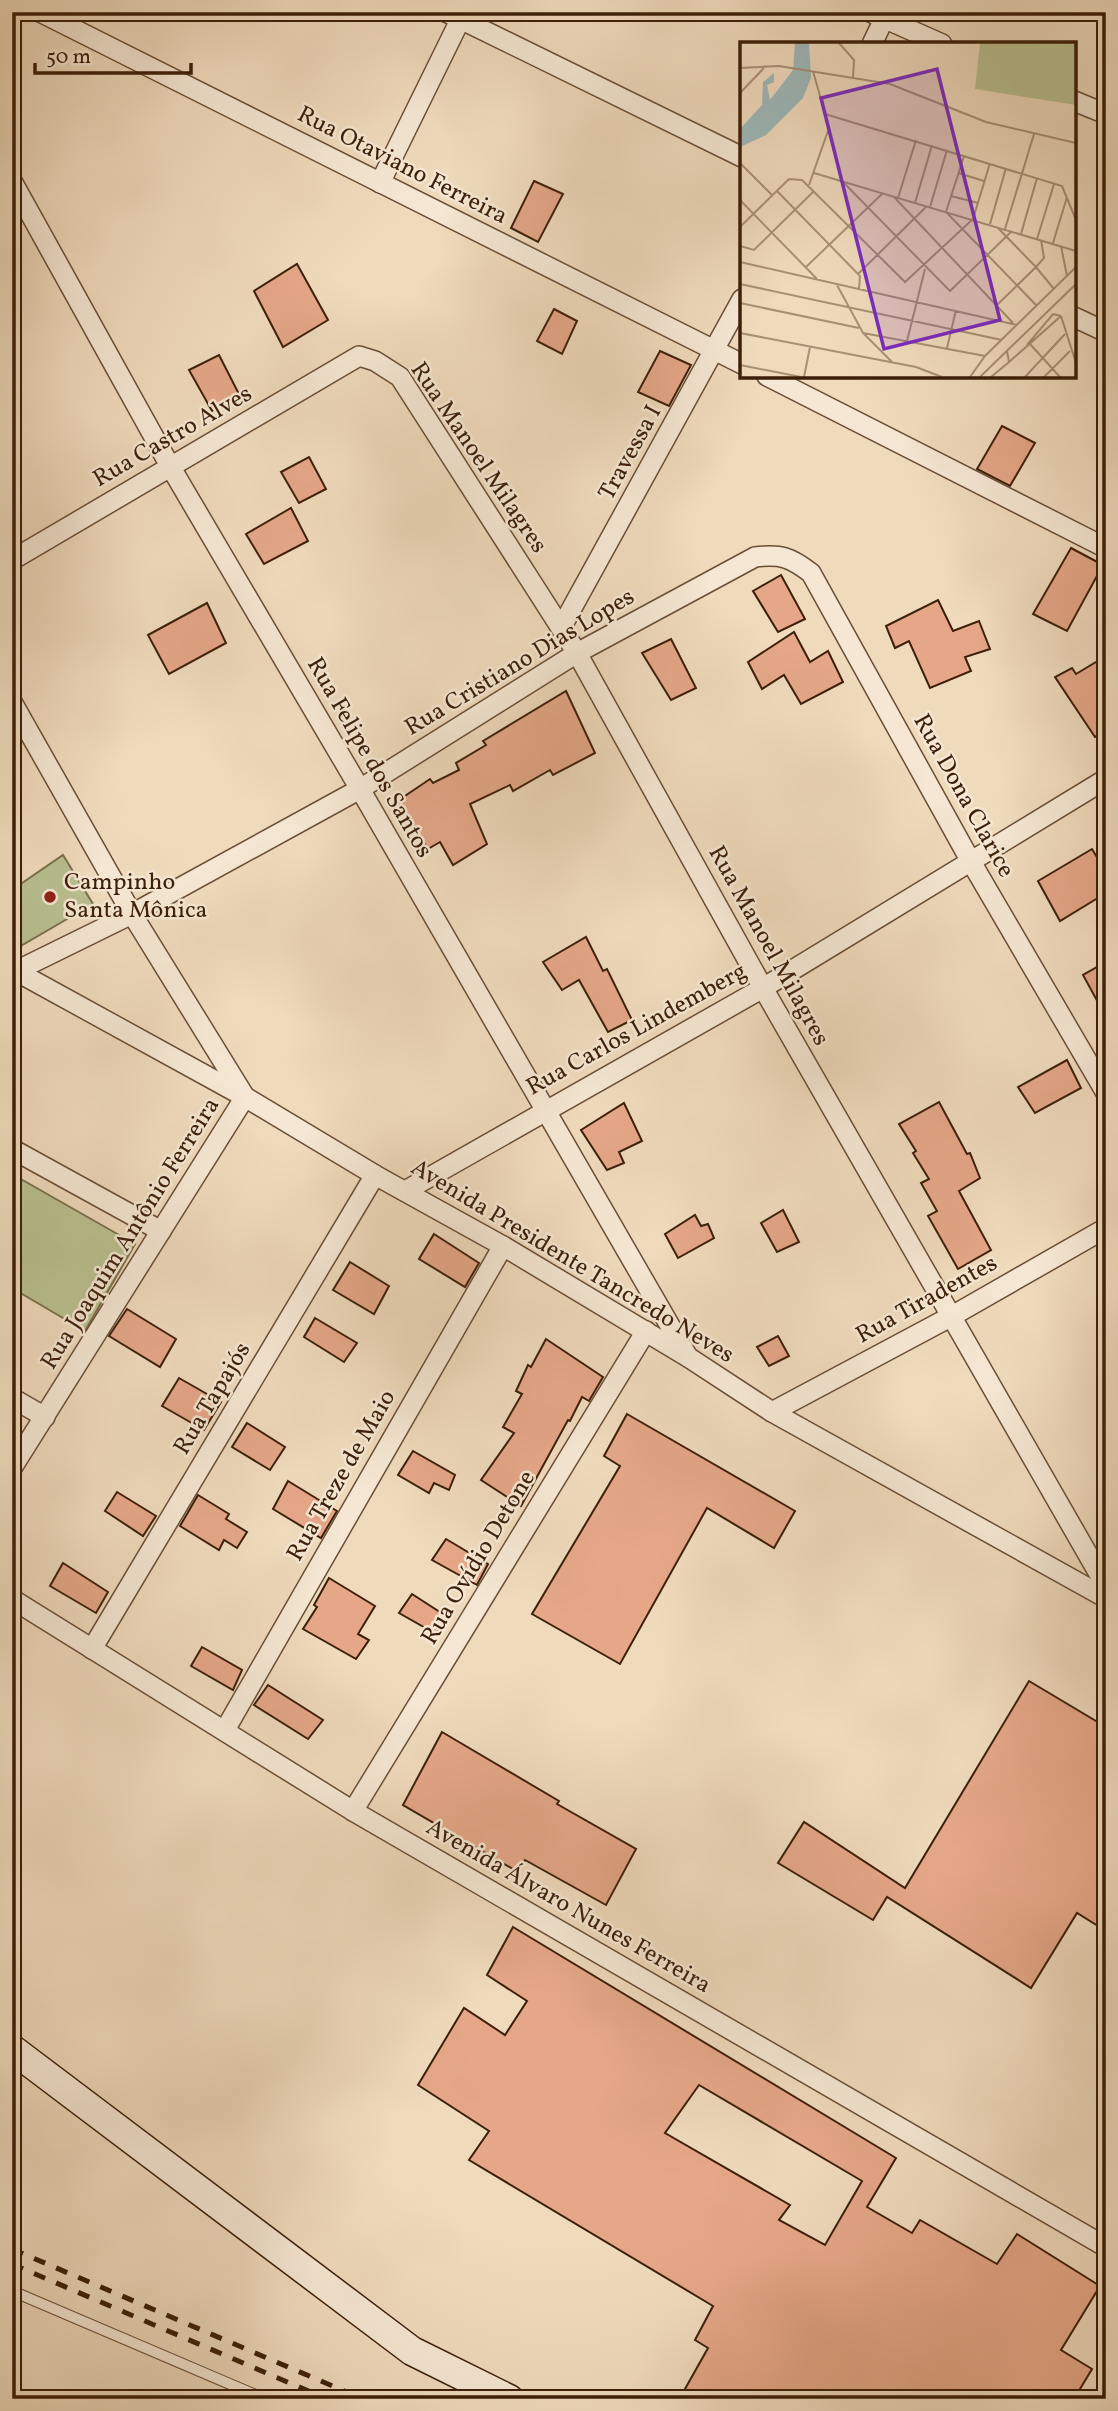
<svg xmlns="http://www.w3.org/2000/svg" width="1118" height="2411" viewBox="0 0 1118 2411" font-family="Vollkorn,serif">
<rect width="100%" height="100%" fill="#efdabc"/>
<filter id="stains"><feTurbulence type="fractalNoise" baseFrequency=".00286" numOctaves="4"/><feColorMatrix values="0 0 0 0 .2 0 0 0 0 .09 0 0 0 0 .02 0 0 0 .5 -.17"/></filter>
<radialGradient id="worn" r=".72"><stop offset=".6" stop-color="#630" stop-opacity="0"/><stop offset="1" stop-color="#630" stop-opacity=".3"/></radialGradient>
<g fill="#b9c091" stroke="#7b704d" stroke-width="2">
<polygon points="63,855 93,904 12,951 12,890"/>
<polygon points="19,1178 135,1244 85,1331 12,1288 12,1191"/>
</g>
<g fill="#e5a788" stroke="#3d1f09" stroke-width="2" fill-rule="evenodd">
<polygon points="534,181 563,194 538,242 511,228"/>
<polygon points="297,264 328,320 283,347 254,291"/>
<polygon points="554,309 577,321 562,354 537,341"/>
<polygon points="660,351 691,365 669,406 638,392"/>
<polygon points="219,355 240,396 212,411 189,370"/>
<polygon points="1002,426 1035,443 1010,486 977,469"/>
<polygon points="309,457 326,489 299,503 281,472"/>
<polygon points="291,508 308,541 264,564 246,534"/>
<polygon points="1071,548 1103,565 1067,631 1033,614"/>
<polygon points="781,575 805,619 778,632 753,591"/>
<polygon points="938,600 953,631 979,621 990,649 965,657 971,671 930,688 909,641 895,648 886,626"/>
<polygon points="207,603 226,643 169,674 148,635"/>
<polygon points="794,632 810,662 828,651 843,682 801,704 784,675 762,689 748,662"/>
<polygon points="671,639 696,688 671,700 642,653"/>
<polygon points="1106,656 1106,731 1095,737 1055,677 1072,668 1076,674"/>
<polygon points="566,691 595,753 553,775 550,770 513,791 510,785 470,804 487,844 453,865 440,842 428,849 396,802 430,779 433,783 459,770 456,763 486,745 483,741"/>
<polygon points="1092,849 1106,872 1106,893 1060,921 1038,881"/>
<polygon points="586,937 603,971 607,969 632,1020 608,1032 579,980 562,990 543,962"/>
<polygon points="1106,962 1106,1017 1083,975"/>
<polygon points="1067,1060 1081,1088 1035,1113 1018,1087"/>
<polygon points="939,1102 967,1154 970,1153 980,1178 959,1191 991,1250 958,1269 928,1216 937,1211 921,1183 929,1179 913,1153 916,1151 899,1124"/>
<polygon points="624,1103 642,1141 619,1152 624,1163 607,1170 581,1130"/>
<polygon points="783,1210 799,1242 777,1252 761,1223"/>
<polygon points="695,1215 701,1226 708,1224 714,1238 678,1258 665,1234"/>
<polygon points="434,1234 479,1263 465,1287 419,1259"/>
<polygon points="350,1262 389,1286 374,1314 333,1290"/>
<polygon points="127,1309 176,1339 160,1367 109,1336"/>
<polygon points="315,1318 357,1343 344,1362 304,1337"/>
<polygon points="778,1336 789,1356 769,1366 757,1347"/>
<polygon points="546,1339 603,1377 589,1401 582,1397 570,1421 568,1420 521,1506 481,1480 514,1433 503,1427 522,1394 516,1391 528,1365 531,1367"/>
<polygon points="179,1378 221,1402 204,1430 162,1406"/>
<polygon points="627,1414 795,1511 774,1548 707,1508 620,1664 532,1614 620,1466 604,1456"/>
<polygon points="247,1423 285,1447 270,1470 232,1447"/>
<polygon points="413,1451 455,1475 449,1490 434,1483 429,1493 398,1475"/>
<polygon points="288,1481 337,1511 321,1538 273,1509"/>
<polygon points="117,1492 156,1516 143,1536 105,1511"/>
<polygon points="198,1495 229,1514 226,1519 247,1532 237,1548 224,1540 219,1550 180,1526"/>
<polygon points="446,1539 488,1564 477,1585 432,1560"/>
<polygon points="63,1563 108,1592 96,1613 50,1586"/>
<polygon points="329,1578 375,1606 358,1634 369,1640 356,1659 303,1629 317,1607 314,1605"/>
<polygon points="412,1594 446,1616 436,1634 399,1613"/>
<polygon points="202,1647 242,1670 233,1690 191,1666"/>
<polygon points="1029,1681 1106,1727 1106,1914 1098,1926 1077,1913 1031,1988 887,1897 873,1920 778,1863 804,1822 905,1888"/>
<polygon points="268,1685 323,1720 308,1739 254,1705"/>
<polygon points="442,1732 559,1801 557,1804 636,1849 606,1905 525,1860 518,1872 403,1805"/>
<path d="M513,1927L896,2158L867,2207L912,2233L920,2220L997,2264L1017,2234L1100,2286L1061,2350L1092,2369L1074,2399H701L685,2389L708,2348L695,2340L713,2306L469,2160L489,2131L418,2085L464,2008L505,2035L527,2001L487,1975ZM699,2085L862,2181L825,2245L779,2220L790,2205L665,2133Z"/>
</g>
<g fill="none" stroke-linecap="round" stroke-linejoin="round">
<g stroke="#6a4e36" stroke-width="12">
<polyline id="lane" points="12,2291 265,2399"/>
</g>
<g stroke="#6a4e36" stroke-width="22">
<g id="street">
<polyline points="40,12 742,364"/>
<polyline points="446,12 742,157"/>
<polyline points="870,12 942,44"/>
<polyline points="872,44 884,19"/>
<polyline points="1074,101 1106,114"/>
<polyline points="12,181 170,466 360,789 688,1357"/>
<polyline points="380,183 464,12"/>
<polyline points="1074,317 1106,332"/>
<polyline points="767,376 1106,548"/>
<polyline points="12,560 359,356 375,361 400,377 577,653 763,988 1106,1586"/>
<polyline points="561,628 742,299"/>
<polyline points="12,702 132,914 245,1097 12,1468"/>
<polyline points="12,969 245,1097 375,1175 503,1246 688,1357 772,1412 1106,1598"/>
<path d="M12,977L16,971L132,914L360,789L577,653L755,557C781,554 790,557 811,573L970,860L1106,1093"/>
<polyline points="12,1149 161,1231"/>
<polyline points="405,1191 763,988 1106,779"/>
<polyline points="12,1398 45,1417"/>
<polyline points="772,1412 952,1316 1106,1228"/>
<polyline points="12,1599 353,1811 1106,2247"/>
<polyline points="92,1649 375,1175"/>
<polyline points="225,1730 503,1246"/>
<polyline points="353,1811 646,1331"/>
</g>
</g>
<g stroke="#3d1f09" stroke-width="31">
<polyline id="secondary" points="12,2049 412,2351 509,2399"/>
</g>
<use href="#lane" stroke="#f5e7d3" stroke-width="10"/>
<use href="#street" stroke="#f5e7d3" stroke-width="19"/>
<use href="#secondary" stroke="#f5e7d3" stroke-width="28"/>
<g stroke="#3d1f09" stroke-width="5" stroke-dasharray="12 12" stroke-linecap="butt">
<polyline points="12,2249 363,2399"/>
<polyline points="12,2264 327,2399"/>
</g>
</g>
<circle fill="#8f2418" stroke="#f5e7d3" stroke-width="2.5" cx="50" cy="897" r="7"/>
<g text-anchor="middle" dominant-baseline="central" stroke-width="5" stroke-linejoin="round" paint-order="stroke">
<g font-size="24" fill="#3d1f09" stroke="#f5e7d3">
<text transform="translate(402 166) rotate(27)">Rua Otaviano Ferreira</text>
<text transform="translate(173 437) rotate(-30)">Rua Castro Alves</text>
<text transform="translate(631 453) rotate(-61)">Travessa I</text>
<text transform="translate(478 458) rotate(56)">Rua Manoel Milagres</text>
<text transform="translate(520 663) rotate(-31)">Rua Cristiano Dias Lopes</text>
<text transform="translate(369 758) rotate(60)">Rua Felipe dos Santos</text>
<text transform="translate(963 796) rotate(61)">Rua Dona Clarice</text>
<text transform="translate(768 946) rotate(61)">Rua Manoel Milagres</text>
<text transform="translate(637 1030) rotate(-29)">Rua Carlos Lindemberg</text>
<text transform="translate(131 1234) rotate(-58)">Rua Joaquim Antônio Ferreira</text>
<text transform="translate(572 1262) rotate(31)">Avenida Presidente Tancredo Neves</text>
<text transform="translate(927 1300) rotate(-29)">Rua Tiradentes</text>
<text transform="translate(213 1399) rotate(-59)">Rua Tapajós</text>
<text transform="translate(342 1476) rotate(-60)">Rua Treze de Maio</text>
<text transform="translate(479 1558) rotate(-59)">Rua Ovídio Detone</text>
<text transform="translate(568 1907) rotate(30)">Avenida Álvaro Nunes Ferreira</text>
</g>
<g font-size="24" fill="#3d1f09" stroke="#f5e7d3" text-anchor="start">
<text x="64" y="883">Campinho<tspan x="64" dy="28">Santa Mônica</tspan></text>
</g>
</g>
<g transform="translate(740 42)">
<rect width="336" height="336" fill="#efdabc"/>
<path d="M240,1H336V63L235,47Z" fill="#b9c091"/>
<path d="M55,1H69L71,36L63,56L26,93L0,105V87L22,63L23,40L34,31V40L27,43L30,58L53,28Z" fill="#9db8ba"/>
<path fill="none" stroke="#a88f74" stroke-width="2" d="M99,1L114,18L113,36M0,26L39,24L150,42L246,80L336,101M0,51L24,26M85,72L322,144L336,178M224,114L206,170L297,264M1,122L32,153M74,131L336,209M218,131L244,139M103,140L210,249L272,189M69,143L89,86L73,29M37,149L120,234L119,247M211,154L238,161M154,155L273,281M158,156L176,98M0,158L77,237M175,161L192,103M190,165L207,108M250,182L266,126M0,185L49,137L62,138L165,240L233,177L250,121M258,186L296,225L304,216L301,198M265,187L294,92M281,192L297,136M297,197L314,142M313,201L327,155M0,204L14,208L74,149M321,204L327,234M0,220L277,283M66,225L143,151M118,232L187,164M0,242L262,298M97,243L123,291L152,320M0,261L119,286M257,263L296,225L314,247M321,274L336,321M0,291L176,325L202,335M123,291L245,314M167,299L185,227M290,302L320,335M287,303L313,272L321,274M207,306L216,268M269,320L321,274M0,323L61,335M64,335L70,305M230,335L245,314L336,225M240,335L336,242M251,335L269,320L267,309M285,335L325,292M304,335L330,309"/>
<path fill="#7b2cbf" fill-opacity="0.15" stroke="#7b2cbf" stroke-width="3.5" d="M197,27L260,278L144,307L81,56Z"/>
<rect width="336" height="336" fill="none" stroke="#3d1f09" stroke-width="3.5"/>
</g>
<rect width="1118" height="2411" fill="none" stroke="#efdabc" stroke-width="42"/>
<rect x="14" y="14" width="1090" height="2383" fill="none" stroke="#3d1f09" stroke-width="3.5"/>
<rect x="21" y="21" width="1076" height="2369" fill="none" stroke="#3d1f09" stroke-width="2"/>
<path d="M35 63v10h156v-10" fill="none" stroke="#3d1f09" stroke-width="3.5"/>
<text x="46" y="63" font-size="21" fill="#3d1f09" stroke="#f5e7d3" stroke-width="5" paint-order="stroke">50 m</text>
<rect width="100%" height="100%" filter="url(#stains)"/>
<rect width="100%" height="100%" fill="url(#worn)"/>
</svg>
